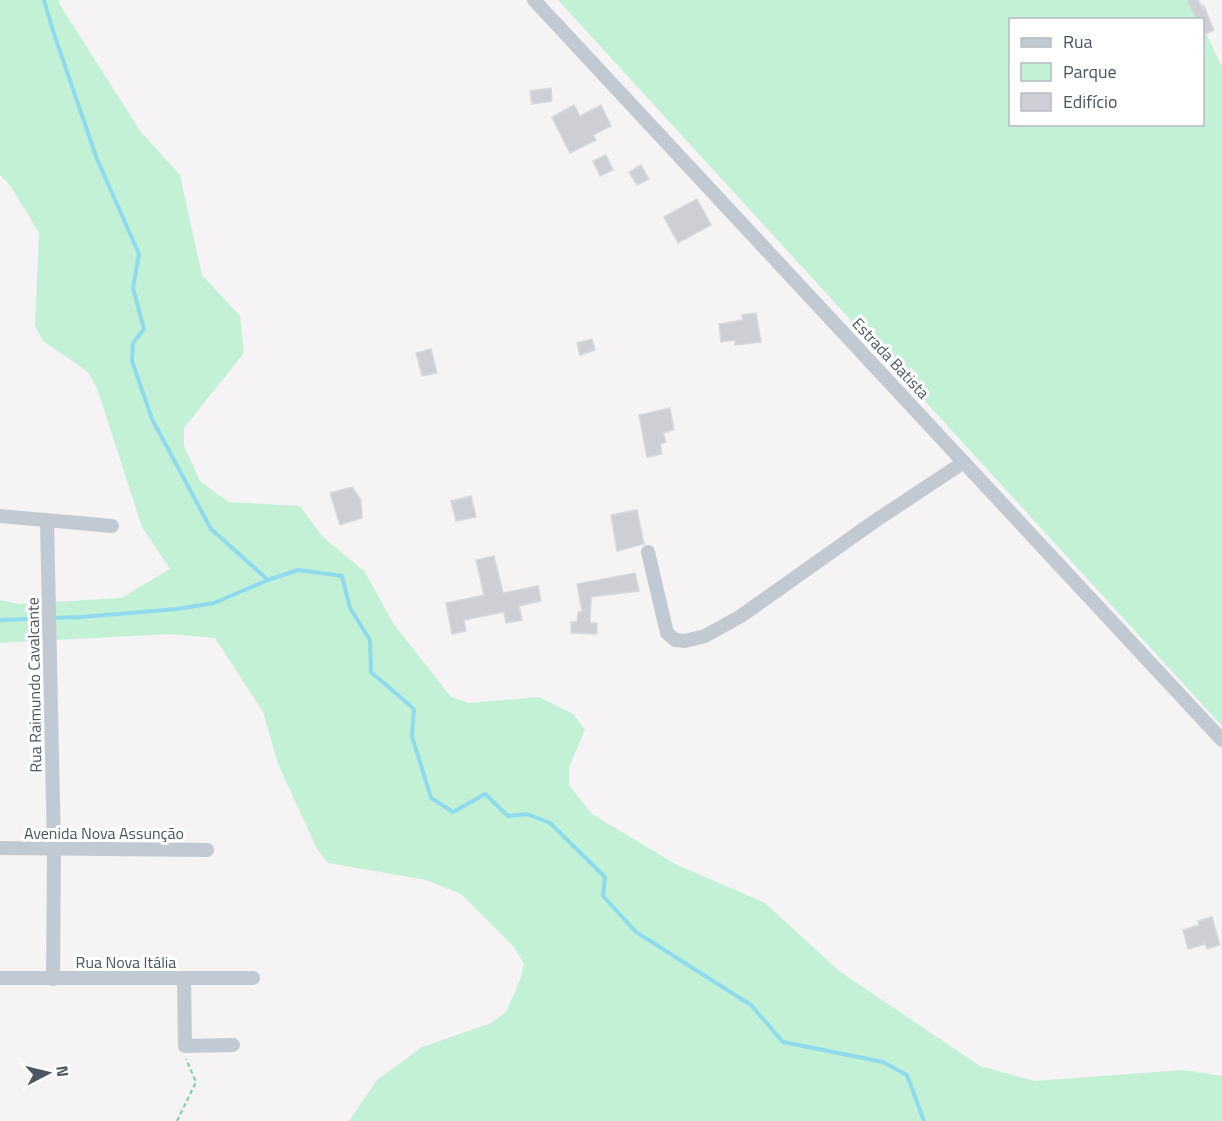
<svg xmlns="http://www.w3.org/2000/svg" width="1222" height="1121" viewBox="0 0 1222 1121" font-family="'Titillium Web',sans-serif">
<rect width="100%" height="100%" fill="#f5f3f3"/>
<g fill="#c3f1d5">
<polygon points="0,0 59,0 60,5 141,132 180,175 202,275 240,316 244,353 184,428 184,446 200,481 228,502 300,506 322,536 365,572 393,623 451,697 469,703 539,697 573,714 585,730 569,767 569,785 592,814 675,864 765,903 839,971 980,1066 1034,1081 1183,1070 1222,1076 1222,1121 349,1121 377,1080 422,1047 491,1023 506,1012 520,980 524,964 514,947 461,894 426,880 328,863 317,849 278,764 263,712 215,638 169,634 0,643 0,600 19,604 121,598 170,569 142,527 97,388 88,372 43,341 35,326 39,233 10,185 0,175"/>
<polygon points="558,0 1189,0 1199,19 1010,20 1010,124 1202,124 1203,27 1222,67 1222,726"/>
</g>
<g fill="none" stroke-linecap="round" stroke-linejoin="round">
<g stroke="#90daee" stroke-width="4">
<polyline points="44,0 53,31 97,159 139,254 133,288 144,329 133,343 132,361 152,419 211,529 268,580 298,570 342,576 350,608 370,640 371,672 414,709 412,736 431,798 453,812 485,794 508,816 527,814 550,823 605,877 603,896 636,932 751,1005 783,1042 883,1062 907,1075 924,1121"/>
<polyline points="0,620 82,617 177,609 214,603 268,580"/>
</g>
</g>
<g fill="#cdcfd5" stroke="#d7d9de" stroke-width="1.5">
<polygon points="1187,0 1198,0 1203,9 1203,4 1214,30 1203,35 1203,20 1197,20"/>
<polygon points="551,88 552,101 532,104 530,91"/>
<polygon points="574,105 580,116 601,105 611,126 593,135 596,140 570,153 552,117"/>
<polygon points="606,155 613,170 600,176 593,161"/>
<polygon points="641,165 649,179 637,185 629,172"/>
<polygon points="697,199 711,225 678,243 664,217"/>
<polygon points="756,313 761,342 735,345 735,340 721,342 719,324 743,320 742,315"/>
<polygon points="592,339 595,350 580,355 577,343"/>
<polygon points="431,349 437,373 422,376 416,353"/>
<polygon points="670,408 674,430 663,433 666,442 660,444 662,454 647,457 639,415"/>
<polygon points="352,487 361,500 362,518 340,525 330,493"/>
<polygon points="471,496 476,517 456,521 451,501"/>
<polygon points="637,510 644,544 617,551 611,515"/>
<polygon points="494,556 503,593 538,586 541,601 519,606 522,620 506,623 504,612 464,620 466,631 452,634 446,603 484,595 476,560"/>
<polygon points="635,573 639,591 591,597 590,623 597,623 597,634 571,633 571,622 577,622 578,612 582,612 577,584"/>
<polygon points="1212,917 1220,945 1207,949 1205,944 1188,949 1183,930 1199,925 1198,921"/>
</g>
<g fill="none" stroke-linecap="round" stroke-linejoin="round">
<polyline stroke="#7ad0a6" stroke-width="2" stroke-dasharray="4.5 3" stroke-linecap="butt" points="177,1121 196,1082 186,1059"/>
<g stroke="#c1cad2" stroke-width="14">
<polyline points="534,0 1222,740"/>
<polyline points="0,516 112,526"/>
<polyline points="47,520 54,849 53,979"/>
<polyline points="648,552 667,633 675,640 685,641 705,636 741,616 875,521 964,462"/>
<polyline points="0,848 207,850"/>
<polyline points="0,978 253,978"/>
<polyline points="184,979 185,1046 233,1045"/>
</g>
</g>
<g text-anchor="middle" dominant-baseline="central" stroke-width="6" stroke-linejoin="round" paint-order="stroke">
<g font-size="16" fill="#4a5661" stroke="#fff">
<text transform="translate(891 358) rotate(47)">Estrada Batista</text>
<text transform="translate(34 685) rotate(-91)">Rua Raimundo Cavalcante</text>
<text x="104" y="833">Avenida Nova Assunção</text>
<text x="126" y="962">Rua Nova Itália</text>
</g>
</g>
<rect x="1009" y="18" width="195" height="108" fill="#ffffff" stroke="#b7bbc0" stroke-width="1.5"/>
<rect x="1021" y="38" width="30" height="9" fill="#c1cad2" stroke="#b7bbc0" stroke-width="1.5"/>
<text x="1063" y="48" font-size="18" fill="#4a5661">Rua</text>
<rect x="1021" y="63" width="30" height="18" fill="#c3f1d5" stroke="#b7bbc0" stroke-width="1.5"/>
<text x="1063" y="78" font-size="18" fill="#4a5661">Parque</text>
<rect x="1021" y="93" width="30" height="18" fill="#cdcfd5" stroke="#b7bbc0" stroke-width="1.5"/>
<text x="1063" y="108" font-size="18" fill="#4a5661">Edifício</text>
<g transform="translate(48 1073) rotate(83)" stroke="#ffffff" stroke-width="4.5" paint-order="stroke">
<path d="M0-4.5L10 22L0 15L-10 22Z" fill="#4a5661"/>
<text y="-9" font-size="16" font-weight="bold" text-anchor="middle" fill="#4a5661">N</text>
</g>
</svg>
